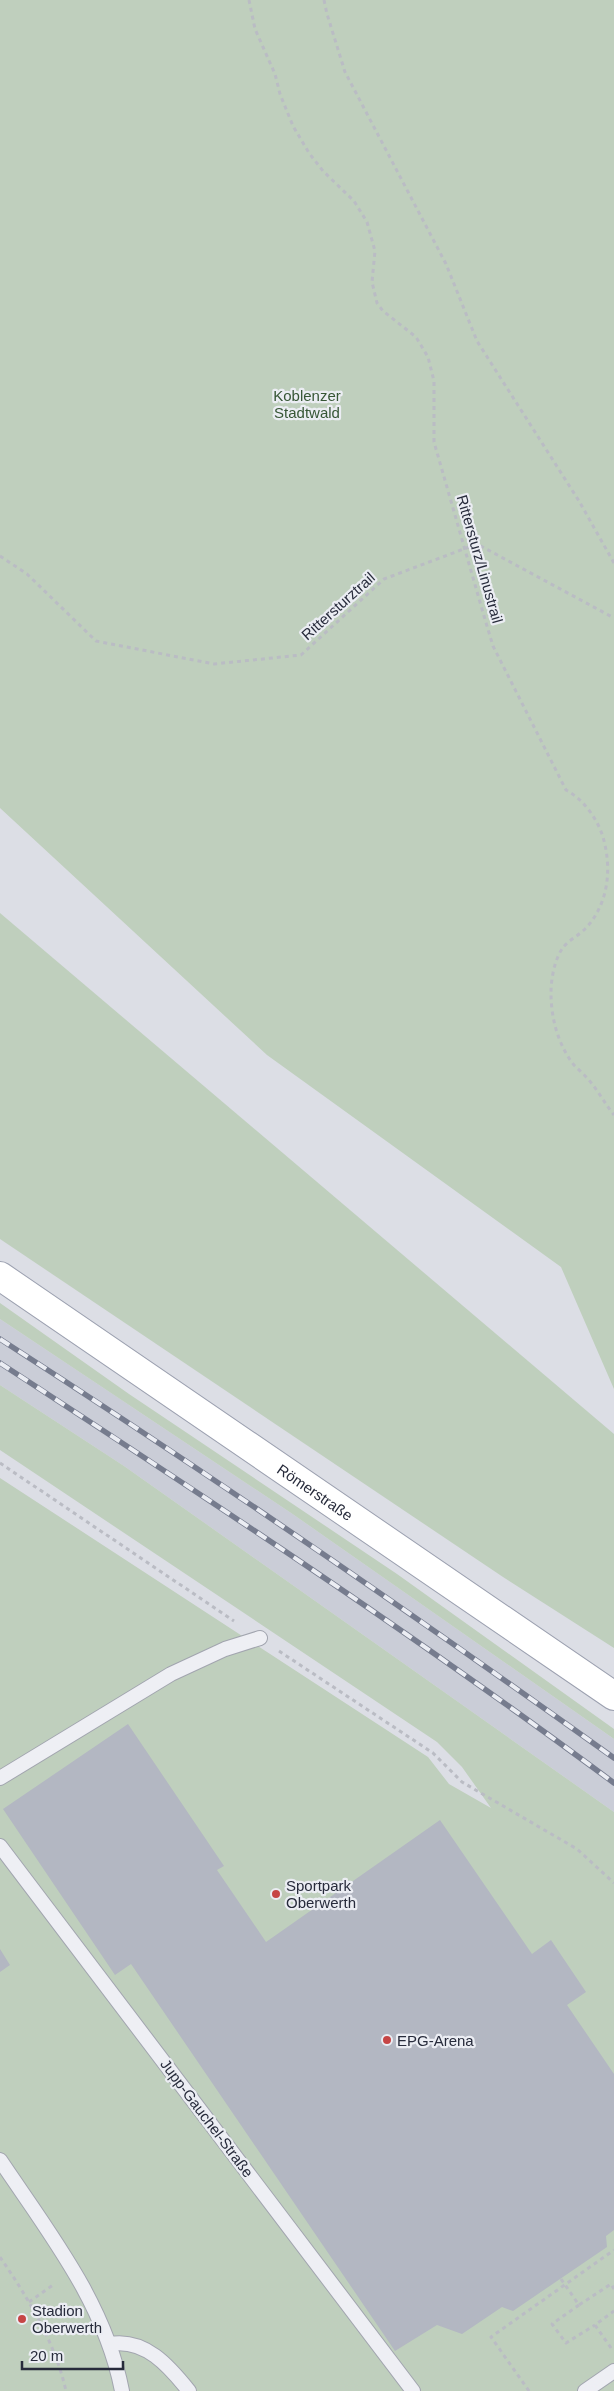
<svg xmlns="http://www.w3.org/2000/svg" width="614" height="2391" viewBox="0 0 614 2391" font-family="Helvetica,sans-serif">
<rect width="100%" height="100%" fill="#dcdee5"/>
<polygon fill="#cacdd7" points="0,1319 294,1515 614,1739 614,1812 124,1466 0,1385"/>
<g fill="#bfcfbd">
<polygon points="0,0 614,0 614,1389 561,1267 267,1055 0,808"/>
<polygon points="0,913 614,1434 614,1648 503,1577 0,1239"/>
<polygon points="0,1303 129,1394 397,1574 614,1729 614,1739 294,1515 0,1319"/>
<polygon points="0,1385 124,1466 614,1812 614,2391 0,2391 0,1478 428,1757 449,1784 491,1808 462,1767 437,1742 0,1450"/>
</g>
<g fill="#b3b7c2">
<polygon points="128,1724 224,1866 217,1870 266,1942 440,1820 532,1954 551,1940 586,1992 567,2005 614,2074 614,2230 606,2236 607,2247 513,2311 502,2307 462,2334 437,2325 395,2351 131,1964 115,1975 3,1809"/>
<polygon points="0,1949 10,1965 0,1972"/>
</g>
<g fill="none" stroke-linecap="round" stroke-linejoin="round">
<g stroke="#a2a5af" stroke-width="16">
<g id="lane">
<polyline points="0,1778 171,1674 225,1649 260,1638"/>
<polyline points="0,1846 413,2391"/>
<path d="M0,2160C49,2233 105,2303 122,2391"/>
<path d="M110,2344C145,2338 169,2366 189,2391"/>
<polyline points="585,2391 614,2371"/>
</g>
</g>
<g stroke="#9ca1b0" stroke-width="30">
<g id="primary">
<path id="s1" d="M0,1276L614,1696"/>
</g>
</g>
<g stroke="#babcc4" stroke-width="3" stroke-dasharray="4 4" stroke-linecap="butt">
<path d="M249,0L255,29L275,74L280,94L293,126L309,153L323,171L354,201L367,222L375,251L372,282L377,303L383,311L416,337L428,357L434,381V442L484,616L493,646L566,790C583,799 597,818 603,837C612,868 609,904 585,929C578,936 566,942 562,949C554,961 551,980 551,993C551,1018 558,1045 574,1065C580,1071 587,1077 592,1084C600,1094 606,1105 614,1115"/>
<polyline points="324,0 327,14 345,72 446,264 477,341 579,501 614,563"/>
<polyline points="0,556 27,574 96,641 214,664 301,655 384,579 477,544 614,618"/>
<polyline points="0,1463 234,1621"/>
<polyline points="279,1651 433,1753 462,1782 577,1849 614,1883"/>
<path d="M0,2257C28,2298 55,2342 66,2391"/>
<polyline points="561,2279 579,2305 611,2284 614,2289"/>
<polyline points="29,2302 53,2285"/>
<polyline points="579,2305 552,2324 566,2343 595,2325"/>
<polyline points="611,2348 595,2325 614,2311"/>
<polyline points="529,2391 491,2337 614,2250"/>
</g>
<use href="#lane" stroke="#eeeff4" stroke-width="14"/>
<use href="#primary" stroke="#fff" stroke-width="28"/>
<g stroke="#767c8e" stroke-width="5.5">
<g id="rail">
<path d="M0,1339C208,1473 413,1614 614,1758"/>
<path d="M0,1363C207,1498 415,1635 614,1783"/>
</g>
</g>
<use href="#rail" stroke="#ebedf3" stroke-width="4" stroke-dasharray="11" stroke-linecap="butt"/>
</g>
<g fill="#c64545" stroke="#ebedf3" stroke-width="2">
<circle cx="276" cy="1894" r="5"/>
<circle cx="387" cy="2040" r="5"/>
<circle cx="22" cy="2319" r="5"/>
</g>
<g text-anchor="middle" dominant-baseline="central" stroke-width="4.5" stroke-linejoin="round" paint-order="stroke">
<g font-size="15" fill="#365635" stroke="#ebedf3">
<text x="307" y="395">Koblenzer<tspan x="307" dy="17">Stadtwald</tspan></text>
</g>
<g font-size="15" fill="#272b3b" stroke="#ebedf3">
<text transform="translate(480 559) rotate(74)">Rittersturz/Linustrail</text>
<text transform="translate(338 606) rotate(-42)">Rittersturztrail</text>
<text stroke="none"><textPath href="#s1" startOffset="382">Römerstraße</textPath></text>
<text transform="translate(207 2118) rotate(53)">Jupp-Gauchel-Straße</text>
</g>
<g font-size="15" fill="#272b3b" stroke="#ebedf3" text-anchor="start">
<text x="286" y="1885">Sportpark<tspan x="286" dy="17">Oberwerth</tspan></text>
<text x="397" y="2040">EPG-Arena</text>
<text x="32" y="2310">Stadion<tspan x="32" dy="17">Oberwerth</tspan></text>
</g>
</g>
<path d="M22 2361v8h101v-8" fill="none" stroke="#272b3b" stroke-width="2.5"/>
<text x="30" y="2361" font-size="15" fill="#272b3b" stroke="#ebedf3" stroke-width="4" paint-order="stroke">20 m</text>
</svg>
